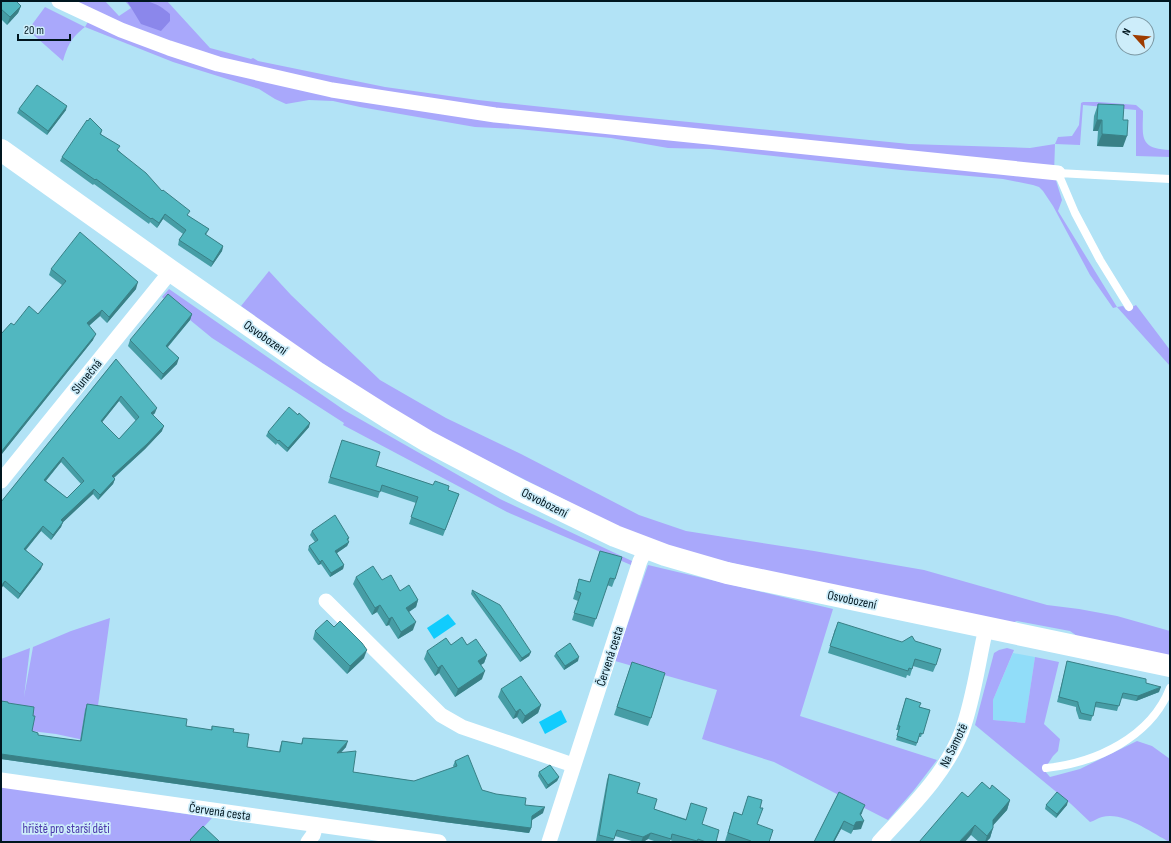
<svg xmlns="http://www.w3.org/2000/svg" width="1171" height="843" viewBox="0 0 1171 843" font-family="'Sofia Sans Condensed',sans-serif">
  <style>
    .built { fill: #91ddf9 }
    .green { fill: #a9a8fb }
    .forest { fill: #8b87eb }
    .water { fill: #11ccfd }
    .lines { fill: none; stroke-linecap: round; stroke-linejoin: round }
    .lane { stroke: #fff; stroke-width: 8 }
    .street { stroke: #fff; stroke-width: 15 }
    .secondary { stroke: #fff; stroke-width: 22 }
    .wall { fill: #469da5; fill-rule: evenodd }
    .shaded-wall { fill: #398086 }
    .building { fill: #51b7c0; stroke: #398086; fill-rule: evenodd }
    .labels { text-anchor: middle; stroke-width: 3.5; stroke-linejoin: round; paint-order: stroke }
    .street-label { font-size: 13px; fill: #00161f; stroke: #cdedfa }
    .park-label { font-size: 13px; fill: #4a37aa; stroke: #cdedfa }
  </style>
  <rect width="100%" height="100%" fill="#b2e3f6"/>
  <polygon class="built" points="1013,653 1035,657 1025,723 992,720 993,700"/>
  <g class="green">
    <path d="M71 1H105L119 16 131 8 125 1H167L210 48 251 59 253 58 258 61 385 87 478 100 619 115 909 144 1030 148 1055 144 1058 137 1072 136 1079 125 1081 103 1083 102H1099L1136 105 1143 111C1143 136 1138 149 1170 150V157L1136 156V110L1083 105 1080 145 1055 144 1054 174 1062 200 1058 211 1117 307 1113 308 1090 275 1053 206 1043 191 1039 187 1033 185 1003 179 901 170 710 149 668 148 611 138 518 129 475 127 360 107 333 101 309 100 286 104 275 99 259 89 173 62 85 27C72 37 68 44 63 61L28 30 45 7 85 27 94 11Z"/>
    <polygon points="269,271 291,295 380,380 446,418 521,454 639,515 686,531 814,551 924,570 1047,605 1079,609 1117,616 1170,631 1170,657 1077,636 1070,631 1017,621 1009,624 817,583 693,554 625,530 442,438 382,402 299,348 241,306"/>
    <polygon points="169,289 344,410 500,499 632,561 631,565 507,512 343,425 344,423 212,338 162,297"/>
    <polygon points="1136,305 1170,350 1170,366 1117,307 1123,306 1126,310"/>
    <polygon points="648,565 833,609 800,716 937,760 914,790 888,820 774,762 702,739 717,690 615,661"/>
    <polygon points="110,618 93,742 56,734 31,731 1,708 1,659 30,648 24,697 33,647 71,631"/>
    <path d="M1007 648 1014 650 993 700V720L1025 723 1035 657 1059 662 1044 724 1060 739 1058 751 1053 756 1044 770 1050 777 1080 769 1137 741 1152 746 1170 759V842C1151 833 1124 811 1102 817 1098 818 1094 821 1090 822L1071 804 975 725 994 653 999 650Z"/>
    <polygon points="1,786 212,818 190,842 1,842"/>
  </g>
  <path class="forest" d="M127 1C147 1 154 0 170 14V21L161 31 141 24Z"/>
  <g class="water">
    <polygon points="448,614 456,624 434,639 427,628"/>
    <polygon points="561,710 567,722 545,734 539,722"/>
  </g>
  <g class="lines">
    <g class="lane">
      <polyline points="1129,307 1100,260 1075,213 1058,173 1170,179"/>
      <path d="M1046 768C1096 763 1151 737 1170 688"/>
    </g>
    <g class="street">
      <polyline points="59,1 121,30 169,48 218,64 332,90 495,115 1058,173"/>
      <polyline points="1,481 171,271"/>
      <polyline points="326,601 441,715 462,727 573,765"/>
      <polyline points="1,780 439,842"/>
      <polyline points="308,842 313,835 316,825"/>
      <polyline points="549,842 640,561 646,549"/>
      <path d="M879 842C910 808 945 775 962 731 974 698 978 662 986 628"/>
    </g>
    <polyline class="secondary" points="1,150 171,271 316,372 387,417 427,441 522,491 615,536 665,555 727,573 1170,666"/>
  </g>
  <g class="wall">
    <polygon points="1,1 21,6 18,13 7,25 1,19"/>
    <polygon points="1098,104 1123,120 1123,147 1097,146 1098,131 1093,131 1094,116"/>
    <polygon points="19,109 66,110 47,135 17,113"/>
    <polygon points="102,130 101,134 188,216 209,229 206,235 223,246 222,251 211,267 178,245 179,240 183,234 163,219 157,228 150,222 149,224 94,184 93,185 60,161 62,157"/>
    <polygon points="51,269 136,289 107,323 100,316 89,326 93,340 1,455 1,334 14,325 38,314 62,285 49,275"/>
    <polygon points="192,314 190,320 168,347 177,364 161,380 128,346 130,340"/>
    <path d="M116 359 155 413 153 415 162 431 145 449 114 478 115 479 113 484 98 500 93 494 63 522 61 527 51 540 41 531 26 550 41 569 18 599 3 586 1 502ZM119 401 136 421 119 439 102 422ZM61 462 81 484 67 498 46 481Z"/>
    <polygon points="298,415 309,427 287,452 277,443 276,445 266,436 268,432"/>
    <polygon points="340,446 376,466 459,494 443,536 409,524 416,503 380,491 378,498 328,483"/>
    <polygon points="312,531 349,538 348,541 349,542 347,546 337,553 344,565 343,569 330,577 321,564 318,565 308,550 309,546 315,542 310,535"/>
    <polygon points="600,551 615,579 612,587 607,585 593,627 572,620 578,601 573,599 579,579 590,582"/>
    <polygon points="356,577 382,580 400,591 418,600 416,607 409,612 413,630 398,639 389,625 386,626 377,612 372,615 353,584"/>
    <polygon points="472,590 531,652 529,656 520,662 471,594"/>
    <polygon points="334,627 364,658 347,674 313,639 315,631"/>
    <polygon points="835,629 902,642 915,641 936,665 933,672 913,666 910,676 907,675 906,678 828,653"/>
    <polygon points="451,645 467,645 487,655 484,663 480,665 482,679 455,697 439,673 435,676 424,659 427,651"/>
    <polygon points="556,653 578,661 564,670 554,656"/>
    <polygon points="1067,661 1146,683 1159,692 1136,701 1121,698 1117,711 1095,707 1091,721 1079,719 1076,710 1076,707 1057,702 1066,666"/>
    <polygon points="632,662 651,718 648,726 614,715"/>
    <polygon points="501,689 541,705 538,713 522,724 517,717 513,719 498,697"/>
    <polygon points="906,698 919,707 930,710 921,737 919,737 916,746 896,740 899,730 896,730"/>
    <polygon points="1,701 8,703 33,716 32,731 38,735 80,741 85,710 87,704 186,726 211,730 212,726 233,732 247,747 279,752 280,747 282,741 301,744 303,738 346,747 341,753 353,772 414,781 454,768 453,766 455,761 482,790 525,805 543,813 532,820 531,828 529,833 444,822 1,759"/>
    <polygon points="539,772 559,777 557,781 546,789 538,776"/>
    <polygon points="609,774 637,793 654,809 702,824 716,842 675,842 670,840 670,842 657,842 648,839 643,842 635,842 615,836 613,842 600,842 596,841 607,780"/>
    <polygon points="990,789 1010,800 1007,810 993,825 993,828 990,838 986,842 979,842 971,835 968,797"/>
    <polygon points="839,792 862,813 860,816 861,829 853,830 851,834 841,829 834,842 814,842"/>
    <polygon points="1046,805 1067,805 1056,818 1045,809"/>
    <polygon points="760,808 757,824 769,842 730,842 725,841 734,812 742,815"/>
  </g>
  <g class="shaded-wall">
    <polygon points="21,6 18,13 7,25 10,17"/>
    <polygon points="67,106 66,110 47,135 48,131"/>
    <polygon points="1097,120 1102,120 1098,131 1093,131"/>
    <polygon points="1102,134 1127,136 1123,147 1097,146"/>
    <polygon points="165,214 163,219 157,228 159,223"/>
    <polygon points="223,246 222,251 211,267 213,262"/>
    <polygon points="138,282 136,289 107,323 109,317"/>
    <polygon points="102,310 100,316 85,329 87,323"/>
    <polygon points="192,314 190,320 164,351 166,346"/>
    <polygon points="96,334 93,340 1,455 1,452"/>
    <polygon points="179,358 177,364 161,380 163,374"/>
    <polygon points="121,396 119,401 99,426 101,421"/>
    <polygon points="157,408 155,413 149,418 151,413"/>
    <polygon points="310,423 309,427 287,452 288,448"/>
    <polygon points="164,426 162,431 145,449 110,481 112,476"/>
    <polygon points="63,457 61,462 42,485 44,480"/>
    <polygon points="115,479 113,484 98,500 100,495"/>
    <polygon points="94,489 93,494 59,526 61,520"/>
    <polygon points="63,522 61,527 51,540 53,535"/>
    <polygon points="43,526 41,531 22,554 24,549"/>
    <polygon points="349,542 347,546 334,555 335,551"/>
    <polygon points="322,560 321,564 318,565 320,562"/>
    <polygon points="43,564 41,569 18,599 20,594"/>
    <polygon points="344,565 343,569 330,577 331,573"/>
    <polygon points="5,581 3,586 1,589 1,586"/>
    <polygon points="418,600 416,607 404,615 406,608"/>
    <polygon points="380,605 377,612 372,615 375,608"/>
    <polygon points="392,617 389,625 386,626 389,619"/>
    <polygon points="416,622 413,630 398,639 401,632"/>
    <polygon points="367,650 364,658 347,674 350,666"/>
    <polygon points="531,652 529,656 520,662 522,658"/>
    <polygon points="487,655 484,663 475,669 478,661"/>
    <polygon points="579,657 578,661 564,670 565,666"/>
    <polygon points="442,665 439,673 435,676 438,668"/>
    <polygon points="485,671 482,679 455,697 458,689"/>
    <polygon points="1161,687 1159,692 1136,701 1138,696"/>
    <polygon points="541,705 538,713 522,724 525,716"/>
    <polygon points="520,709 517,717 513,719 516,712"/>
    <polygon points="348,741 346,747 335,758 337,753"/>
    <polygon points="1,754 531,828 529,833 444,822 1,759"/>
    <polygon points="559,777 557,781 546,789 548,785"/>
    <polygon points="1010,800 1007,810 989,830 993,820"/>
    <polygon points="1068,801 1067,805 1056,818 1057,814"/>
    <polygon points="865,805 862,813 857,822 864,821 861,829 853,830 851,834 854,826"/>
    <polygon points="545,807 543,813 530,821 532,816"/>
    <polygon points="844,821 841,829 834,842 833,842"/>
    <polygon points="975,825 971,835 965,842 959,842"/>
    <polygon points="993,828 990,838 986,842 985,842 987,836"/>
    <polygon points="651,833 648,839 643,842 641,842 643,837"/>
  </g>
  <g class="building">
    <polygon points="1,1 16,1 21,6 10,17 1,9"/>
    <polygon points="37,85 67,106 48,131 19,109"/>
    <polygon points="1098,104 1124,105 1123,120 1128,120 1127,136 1102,134 1102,120 1097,120"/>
    <polygon points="90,118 102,130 100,134 120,146 117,150 146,173 162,191 163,190 190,211 187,215 209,229 205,234 223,246 213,262 179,240 186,230 165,214 159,223 152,218 151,219 96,179 95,180 62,157 87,120 88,121"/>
    <polygon points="80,232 138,282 109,317 102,310 87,323 96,334 1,452 1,334 11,323 14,325 29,306 38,314 66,281 51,269"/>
    <polygon points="168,294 192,314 166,346 179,358 163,374 130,340"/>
    <path d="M116 359 157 408 151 413 164 426 147 444 112 476 115 479 100 495 94 489 61 520 63 522 53 535 43 526 24 549 43 564 20 594 5 581 1 586V502ZM121 396 139 417 119 439 101 421ZM63 457 84 481 67 498 44 480Z"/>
    <polygon points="289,407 298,415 299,413 310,423 288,448 279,440 278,441 268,432"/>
    <polygon points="342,440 380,452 376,466 433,485 435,481 449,486 448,490 459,494 445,530 411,517 418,497 382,485 380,492 330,477"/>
    <polygon points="335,515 349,538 347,539 349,542 335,551 344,565 331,573 322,560 320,562 309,546 318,540 312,531"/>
    <polygon points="600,551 622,557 615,579 610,578 596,619 574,613 581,593 576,591 579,579 590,582"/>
    <polygon points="373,566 382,580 391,575 400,591 409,585 418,600 406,608 416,622 401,632 392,617 389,619 380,605 375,608 356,577"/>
    <polygon points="472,590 500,605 531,652 522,658"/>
    <polygon points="327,620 334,627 340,621 362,643 367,650 350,666 315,631"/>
    <polygon points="838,622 902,642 912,636 915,641 941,649 936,665 915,659 912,669 909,668 908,671 830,646"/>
    <polygon points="462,637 467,645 476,639 487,655 478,661 485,671 458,689 442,665 438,668 427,651 446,638 451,645"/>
    <polygon points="570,643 579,657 565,666 556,653"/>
    <polygon points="1067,661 1146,679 1146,683 1161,687 1138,696 1123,693 1119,706 1096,702 1093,716 1081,713 1078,704 1078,702 1059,697"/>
    <polygon points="632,662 665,673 651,718 617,707"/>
    <polygon points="521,676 541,705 525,716 520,709 516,712 501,689"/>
    <polygon points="906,698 921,703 919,707 930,710 923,734 920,733 917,743 897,736 900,726 898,726"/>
    <polygon points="1,701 8,702 8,703 34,707 33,716 35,716 32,731 38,733 38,735 81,741 87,704 187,719 186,726 212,730 212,726 234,729 233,732 249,734 247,747 280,752 282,741 302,744 303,738 348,741 337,753 356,751 353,772 414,781 457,766 455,761 468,755 482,790 496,794 526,798 525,805 545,807 532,816 531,828 446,817 1,754"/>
    <polygon points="550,765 559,777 548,785 539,772"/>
    <polygon points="609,774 640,783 637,793 657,799 654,809 686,820 691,803 707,808 702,824 719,830 716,842 706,842 698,839 697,841 672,834 671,839 651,833 643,837 617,830 614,839 599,835"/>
    <polygon points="982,782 990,789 992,785 1010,800 993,820 993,828 987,836 975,825 959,842 919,842 962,792 968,797"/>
    <polygon points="839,792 865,805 860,814 864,821 856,822 854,826 844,821 833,842 814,842"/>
    <polygon points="1057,792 1068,801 1057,814 1046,805"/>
    <polygon points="748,796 762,800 760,808 763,808 757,824 773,830 769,842 751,842 751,841 728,833 734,812 742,815"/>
    <polygon points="203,826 220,842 192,842 190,840"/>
  </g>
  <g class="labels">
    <g class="street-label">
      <text transform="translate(266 337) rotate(35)" y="5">Osvobození</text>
      <text transform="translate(86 376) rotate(-51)" y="5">Slunečná</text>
      <text transform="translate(545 502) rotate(27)" y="5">Osvobození</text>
      <text transform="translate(852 599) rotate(12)" y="5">Osvobození</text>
      <text transform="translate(609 656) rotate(-72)" y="5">Červená cesta</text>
      <text transform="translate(953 745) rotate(-64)" y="5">Na Samotě</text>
      <text transform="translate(220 811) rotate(8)" y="5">Červená cesta</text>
    </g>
    <g class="park-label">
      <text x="66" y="833">hřiště pro starší děti</text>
    </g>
  </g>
  <rect width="1171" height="843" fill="none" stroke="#00161f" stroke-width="4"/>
  <g transform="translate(1135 36) rotate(297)"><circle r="19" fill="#cdedfa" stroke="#7b97a2"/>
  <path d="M0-3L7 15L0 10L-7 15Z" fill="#9e3c00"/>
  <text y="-6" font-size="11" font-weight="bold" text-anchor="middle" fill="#00161f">N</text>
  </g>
  <path d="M18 34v6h52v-6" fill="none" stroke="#00161f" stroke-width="2"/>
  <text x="24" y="34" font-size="12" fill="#00161f" stroke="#cdedfa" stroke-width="3" paint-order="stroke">20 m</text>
</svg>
